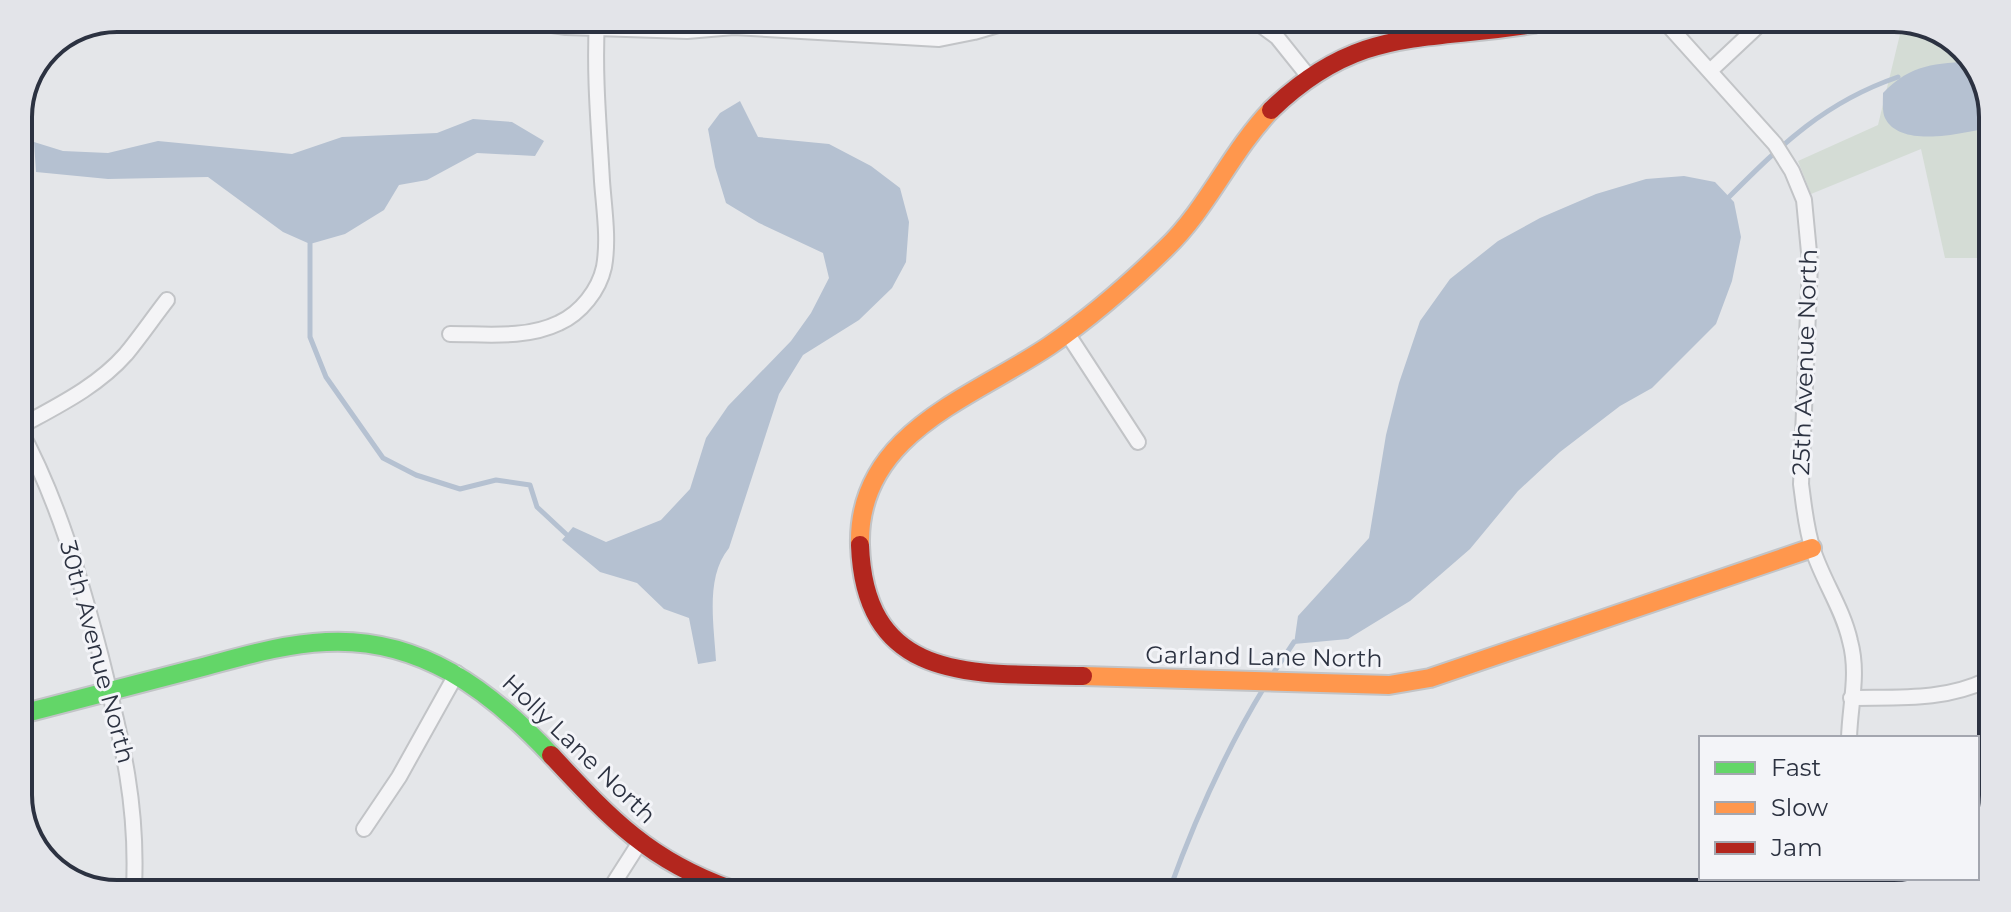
<svg xmlns="http://www.w3.org/2000/svg" width="2011" height="912" viewBox="0 0 2011 912" font-family="Montserrat,sans-serif">
  <style>
    .green { fill: #d4dcd5 }
    .water { fill: #b5c1d1 }
    .lines { fill: none; stroke-linecap: round; stroke-linejoin: round }
    .stream { stroke: #b5c1d1; stroke-width: 5 }
    .street-casing { stroke: #c2c4c7; stroke-width: 18 }
    .fast-casing { stroke: #c2c4c7; stroke-width: 22 }
    .slow-casing { stroke: #c2c4c7; stroke-width: 22 }
    .jam-casing { stroke: #c2c4c7; stroke-width: 22 }
    .street { stroke: #f4f4f6; stroke-width: 14 }
    .fast { stroke: #63d668; stroke-width: 18 }
    .slow { stroke: #ff974d; stroke-width: 18 }
    .jam { stroke: #b3261e; stroke-width: 18 }
    .labels { text-anchor: middle; stroke-width: 6; stroke-linejoin: round; paint-order: stroke }
    .street-label { font-size: 24px; fill: #2c3241; stroke: #f3f4f8 }
    .rim { fill: none; stroke: #2c3241; stroke-width: 4 }
  </style>
  <rect width="100%" height="100%" fill="#e4e6e9"/>
  <polygon class="green" points="1902,26 1932,26 1976,62 1993,111 1991,258 1945,258 1921,149 1811,194 1798,161 1878,125"/>
  <g class="water">
    <path d="M1975 61 1993 111V127C1966 132 1901 150 1885 118 1882 112 1883 100 1883 93 1912 63 1935 64 1975 61Z"/>
    <path d="M740 101 758 137 829 144 871 166 900 188 909 222 906 262 892 288 859 320 803 355 779 394 729 548C705 577 714 625 716 661L698 664 689 618 664 609 637 583 600 572 562 540 573 527 606 542 661 520 690 489 706 438 728 406 791 341 811 313 829 278 823 253 759 223 726 203 715 167 708 129 720 113Z"/>
    <polygon points="473,119 512,122 544,141 535,156 477,153 427,180 399,185 384,210 345,234 310,244 283,232 208,177 108,179 36,172 34,142 63,151 108,153 158,141 292,154 342,137 437,133"/>
    <polygon points="1684,176 1715,182 1734,202 1741,237 1732,281 1716,324 1652,388 1620,406 1560,452 1518,491 1470,549 1410,601 1348,639 1294,644 1298,616 1369,538 1386,435 1399,383 1420,321 1450,279 1498,241 1540,218 1596,194 1646,179"/>
  </g>
  <g class="lines">
    <g class="stream">
      <path d="M1729 197C1782 144 1825 102 1898 77"/>
      <polyline points="310,244 310,337 326,377 383,458 416,475 460,489 496,480 530,485 537,507 566,534"/>
      <polyline points="1270,678 1294,642"/>
      <path d="M1169 891C1195 819 1225 751 1265 686"/>
    </g>
    <g class="street-casing">
      <g id="street">
        <polyline points="518,20 566,27 687,31 734,27 939,39 974,32 1008,22"/>
        <polyline points="1258,23 1277,37 1309,77"/>
        <path d="M1668 25 1775 144 1792 171 1804 200 1810 263 1801 484C1804 506 1806 529 1813 550 1823 581 1843 609 1850 641 1859 674 1850 704 1849 738"/>
        <polyline points="1710,71 1759,25"/>
        <polyline points="1067,333 1138,442"/>
        <path d="M450 334C486 334 526 339 559 323 581 313 599 290 604 267 609 239 604 209 602 181 599 127 594 75 597 21"/>
        <path d="M18 426C58 499 80 577 101 657 121 738 138 802 134 887"/>
        <path d="M19 427C57 406 97 387 126 354 140 337 153 318 167 300"/>
        <path d="M1851 698C1898 697 1944 701 1987 680"/>
        <polyline points="364,829 399,777 457,673"/>
        <polyline points="610,889 640,842"/>
        <polyline points="1844,894 1844,878"/>
      </g>
    </g>
    <g class="fast-casing">
      <path id="fast" d="M18 715C77 700 136 684 195 669 238 658 281 644 326 642 420 637 490 690 551 755"/>
    </g>
    <g class="slow-casing">
      <g id="slow">
        <path d="M860 545C857 433 972 398 1049 346 1090 318 1129 284 1165 249 1208 208 1230 153 1271 110"/>
        <polyline points="1083,676 1389,685 1430,678 1812,548"/>
      </g>
    </g>
    <g class="jam-casing">
      <g id="jam">
        <path d="M1271 110C1359 25 1424 42 1533 24"/>
        <path d="M860 545C865 686 977 673 1083 676"/>
        <path d="M551 755C609 817 648 860 730 889"/>
      </g>
    </g>
    <use href="#street" class="street"/>
    <use href="#fast" class="fast"/>
    <use href="#slow" class="slow"/>
    <use href="#jam" class="jam"/>
  </g>
  <g class="labels">
    <g class="street-label">
      <text transform="translate(1805 362) rotate(-88)" y="8">25th Avenue North</text>
      <text transform="translate(97 652) rotate(75)" y="8">30th Avenue North</text>
      <text transform="translate(1264 657) rotate(1)" y="8">Garland Lane North</text>
      <text transform="translate(579 749) rotate(44)" y="8">Holly Lane North</text>
    </g>
  </g>
  <path d="M0 0H2011V912H0ZM117 32H1894A85 85 0 0 1 1979 117V795A85 85 0 0 1 1894 880H117A85 85 0 0 1 32 795V117A85 85 0 0 1 117 32Z" fill="#e3e4e9" fill-rule="evenodd"/>
  <path class="rim" d="M117 32H1894A85 85 0 0 1 1979 117V795A85 85 0 0 1 1894 880H117A85 85 0 0 1 32 795V117A85 85 0 0 1 117 32Z"/>
  <rect x="1699" y="736" width="280" height="144" fill="#f3f4f8" stroke="#a3a6af" stroke-width="2"/>
  <rect x="1715" y="762" width="40" height="12" fill="#63d668" stroke="#a3a6af" stroke-width="2"/>
  <text x="1771" y="776" font-size="24" fill="#2c3241">Fast</text>
  <rect x="1715" y="802" width="40" height="12" fill="#ff974d" stroke="#a3a6af" stroke-width="2"/>
  <text x="1771" y="816" font-size="24" fill="#2c3241">Slow</text>
  <rect x="1715" y="842" width="40" height="12" fill="#b3261e" stroke="#a3a6af" stroke-width="2"/>
  <text x="1771" y="856" font-size="24" fill="#2c3241">Jam</text>
</svg>
